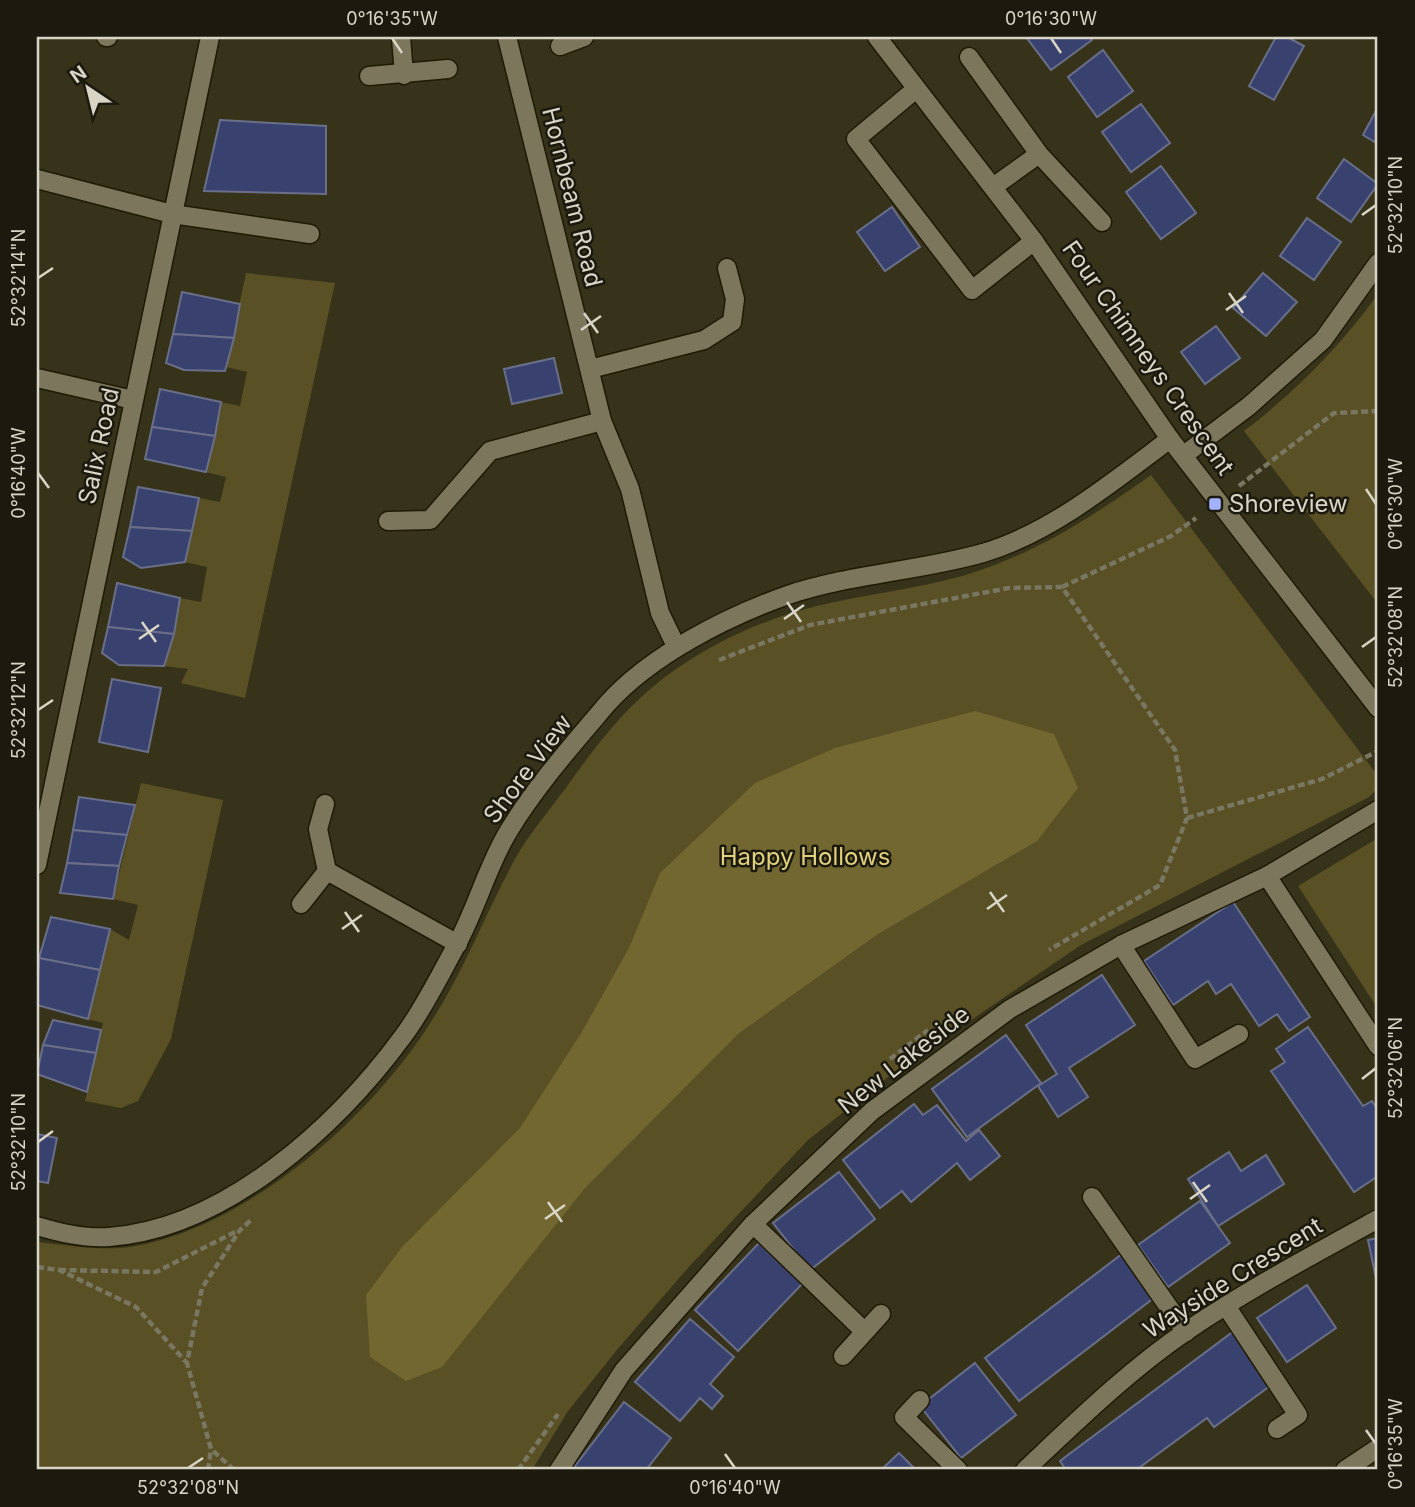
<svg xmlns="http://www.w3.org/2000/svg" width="1415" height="1507" viewBox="0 0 1415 1507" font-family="Inter,sans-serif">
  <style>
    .green { fill: #595025 }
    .water { fill: #726730 }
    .building { fill: #39416e; stroke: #696f88; stroke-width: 2 }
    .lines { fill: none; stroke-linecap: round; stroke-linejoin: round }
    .minor-casing { stroke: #1f1a03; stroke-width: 21 }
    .path { stroke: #797661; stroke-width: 4.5; stroke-dasharray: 7 3.5; stroke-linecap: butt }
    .minor { stroke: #7c775c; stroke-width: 18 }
    .ticks { fill: none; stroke: #d8d5c6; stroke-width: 2.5 }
    .poi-dot { fill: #a3b2fd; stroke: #1c1a0f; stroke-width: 2.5 }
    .labels { text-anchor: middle; stroke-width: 5; stroke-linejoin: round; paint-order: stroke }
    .street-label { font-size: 24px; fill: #d8d5c6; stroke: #1c1a0f }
    .poi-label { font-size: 24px; fill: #d8d5c6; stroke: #1c1a0f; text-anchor: start }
    .park-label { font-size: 24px; fill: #e1d07c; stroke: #1c1a0f }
    .neatline { fill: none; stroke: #d8d5c6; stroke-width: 2.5 }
    .ticks-label { font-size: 18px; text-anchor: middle; fill: #d8d5c6 }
  </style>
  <rect width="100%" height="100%" fill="#37331a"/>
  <g class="green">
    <polygon points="246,273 335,283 245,698 181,683 188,669 164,666 174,634 180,598 201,602 207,567 185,562 199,498 220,502 226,477 206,472 221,402 240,406 247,372 226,367"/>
    <path d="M1378 294V604L1244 431C1296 391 1340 347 1378 294Z"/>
    <path d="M1151 475 1378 776V788L1369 797 1081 945 892 1074 808 1140 687 1269 616 1351 568 1411 532 1470H37V1242C67 1245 99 1251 130 1247 245 1229 368 1120 429 1025 464 972 485 914 515 859 529 834 548 812 565 789 595 747 623 709 665 677 711 643 765 618 821 605 867 594 916 589 962 576 1032 556 1092 517 1151 475Z"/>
    <polygon points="141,783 223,800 171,1039 138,1101 121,1108 85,1101 103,1023 88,1019 110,929 129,940 138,905 113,899"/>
    <polygon points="1378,838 1378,1009 1298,886"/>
  </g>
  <polygon class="water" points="975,711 1054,734 1078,788 1037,841 878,934 738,1034 585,1188 442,1367 406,1381 370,1357 366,1295 402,1247 520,1128 580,1035 629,948 660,873 755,783 835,748"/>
  <g class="building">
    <polygon points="1026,37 1089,37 1092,40 1051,70"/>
    <polygon points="1276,37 1287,37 1304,46 1274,100 1249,86"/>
    <polygon points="1103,50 1133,91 1097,117 1068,77"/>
    <polygon points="1141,104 1170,143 1131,172 1102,132"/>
    <polygon points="1378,107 1378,144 1363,135"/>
    <polygon points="220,120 326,126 326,194 204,191"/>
    <polygon points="1344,159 1378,184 1351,222 1317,198"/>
    <polygon points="1161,166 1196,213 1161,239 1126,192"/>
    <polygon points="892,207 920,247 885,271 857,232"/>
    <polygon points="1307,218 1341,242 1314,280 1280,256"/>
    <polygon points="1263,273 1297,302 1266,336 1233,308"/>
    <polygon points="182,292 240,304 234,338 173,334"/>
    <polygon points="1216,326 1240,358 1205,384 1181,352"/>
    <polygon points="173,334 234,338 225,371 184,370 166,363"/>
    <polygon points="554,358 562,393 512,404 504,369"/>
    <polygon points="160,389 221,402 215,436 152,427"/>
    <polygon points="152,427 215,436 206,472 145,459"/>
    <polygon points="138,487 199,498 192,531 130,527"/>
    <polygon points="130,527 192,531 185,562 141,568 123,557"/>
    <polygon points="117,583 180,598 174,634 108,627"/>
    <polygon points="108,627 174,634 164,666 119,665 102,653"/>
    <polygon points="112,679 161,688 148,752 99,742"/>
    <polygon points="79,797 135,805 127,835 73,830"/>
    <polygon points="73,830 127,835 119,866 67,863"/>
    <polygon points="67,863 119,866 113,899 60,893"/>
    <polygon points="1233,902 1310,1017 1289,1031 1277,1014 1259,1026 1231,984 1216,994 1208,981 1173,1005 1144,961"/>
    <polygon points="51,917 110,929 100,970 39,958"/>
    <polygon points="39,958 100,970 88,1019 37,1005"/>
    <polygon points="1102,975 1135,1025 1069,1068 1088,1097 1058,1117 1038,1086 1057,1074 1026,1025"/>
    <polygon points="53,1020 101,1030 96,1053 43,1045"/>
    <polygon points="1308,1027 1363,1106 1372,1101 1378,1110 1378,1176 1354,1192 1271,1071 1285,1062 1276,1049"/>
    <polygon points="1006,1035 1041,1083 967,1137 932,1089"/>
    <polygon points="43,1045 96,1053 87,1092 37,1074"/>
    <polygon points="914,1104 923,1115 937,1105 966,1141 979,1130 1000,1156 970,1180 957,1163 911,1202 902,1191 880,1208 843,1160"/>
    <polygon points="37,1134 57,1138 48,1183 37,1181"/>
    <polygon points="1229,1152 1241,1171 1266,1155 1284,1184 1218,1226 1188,1179"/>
    <polygon points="839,1172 875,1219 810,1270 773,1223"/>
    <polygon points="1200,1201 1230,1243 1168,1287 1138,1245"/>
    <polygon points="1378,1238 1378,1288 1368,1240"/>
    <polygon points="759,1243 802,1284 738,1351 695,1310"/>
    <polygon points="1122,1254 1155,1297 1019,1401 985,1358"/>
    <polygon points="1307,1285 1336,1328 1287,1362 1257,1318"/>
    <polygon points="690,1319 734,1357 710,1384 723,1396 712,1409 700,1398 680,1421 635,1382"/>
    <polygon points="1234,1331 1274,1383 1214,1427 1207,1418 1136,1470 1066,1470 1060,1461"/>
    <polygon points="975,1363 1016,1415 961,1458 920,1406"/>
    <polygon points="624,1402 671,1438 646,1470 572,1470"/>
    <polygon points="899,1453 916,1470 881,1470"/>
  </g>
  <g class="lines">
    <g class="minor-casing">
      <g id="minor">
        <polyline points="106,37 108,37"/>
        <polyline points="401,37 404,75"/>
        <polyline points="507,37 602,421 630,489 660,613 676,646"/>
        <polyline points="877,37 1034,241 1170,439 1378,708"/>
        <polyline points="560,46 584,37"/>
        <polyline points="969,57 1039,154 1102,222"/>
        <polyline points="369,76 448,69"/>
        <polyline points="916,89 856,139 972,290 1034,241"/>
        <polyline points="37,179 172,214 310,234"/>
        <polyline points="993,187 1039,154"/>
        <polyline points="590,369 704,340 732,322 735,299 727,268"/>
        <polyline points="37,378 133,400"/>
        <polyline points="1184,455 1249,406 1323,340 1378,263"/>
        <polyline points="388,521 430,520 490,451 602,421"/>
        <polyline points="37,865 210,37"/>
        <polyline points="327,871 458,944"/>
        <polyline points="1267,876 1378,1046"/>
        <polyline points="301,904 327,871 318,829 325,804"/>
        <polyline points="1121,945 1195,1059 1239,1034"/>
        <polyline points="1092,1197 1186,1332"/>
        <polyline points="753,1224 863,1330"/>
        <path d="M37 1226C60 1233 85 1239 109 1237 226 1229 338 1125 404 1035 424 1008 440 975 456 946 476 910 487 867 508 832 535 787 573 744 607 704 651 655 726 617 788 595 850 574 920 571 983 553 1051 533 1114 481 1170 439"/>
        <polyline points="1226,1306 1298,1415 1277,1429"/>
        <polyline points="843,1356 881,1314"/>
        <polyline points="920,1400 904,1417 958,1470"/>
        <polyline points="559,1470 624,1370 753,1224 872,1111 1010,1009 1121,945 1267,876 1378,810"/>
        <path d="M1025 1470C1077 1421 1129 1370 1188 1330 1249 1289 1314 1254 1378 1219"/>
        <polyline points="1345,1470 1378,1448"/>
      </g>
    </g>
    <g class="path">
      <polyline points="1239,486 1334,413 1378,411"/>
      <polyline points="1062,587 1171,536 1196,518"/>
      <polyline points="719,660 810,625 1009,588 1062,587 1175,750 1187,818 1160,885 1049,950"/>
      <polyline points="1187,818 1322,779 1378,751"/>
      <polyline points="890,1059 928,1030"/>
      <polyline points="37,1267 59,1270 136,1307 187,1363"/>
      <polyline points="59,1270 156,1272 237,1231"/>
      <polyline points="208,1470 211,1449"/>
      <polyline points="234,1470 211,1449 187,1363 202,1288 240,1230 251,1220"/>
      <polyline points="518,1470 558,1414"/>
    </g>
    <use href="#minor" class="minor"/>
  </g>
  <path class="ticks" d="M392 38 402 53M1051 38 1061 53M1362 215 1376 205M38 278 53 268M1229 293 1243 313M1226 310 1246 296M584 313 598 333M581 330 601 316M38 473 49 488M1366 489 1376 504M787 602 801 622M784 619 804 605M142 622 156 642M139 639 159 625M1362 647 1376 637M38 710 53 700M990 892 1004 912M987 909 1007 895M345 912 359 932M342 929 362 915M1362 1079 1376 1068M38 1142 53 1131M1193 1182 1207 1202M1190 1199 1210 1185M548 1202 562 1222M545 1219 565 1205M1366 1430 1376 1444M725 1454 735 1468M188 1468 203 1458"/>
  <rect class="poi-dot" x="1208" y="497" width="14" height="14" rx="3.5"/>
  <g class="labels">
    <g class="street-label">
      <text transform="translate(572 197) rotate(76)" y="8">Hornbeam Road</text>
      <text transform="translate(1148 358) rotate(55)" y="8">Four Chimneys Crescent</text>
      <text transform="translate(99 446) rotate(-78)" y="8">Salix Road</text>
      <text transform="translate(528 769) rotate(-53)" y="8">Shore View</text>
      <text transform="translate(904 1060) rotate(-38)" y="8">New Lakeside</text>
      <text transform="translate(1233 1278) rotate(-32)" y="8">Wayside Crescent</text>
    </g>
    <g class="poi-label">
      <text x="1229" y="512">Shoreview</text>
    </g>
    <g class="park-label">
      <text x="805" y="865">Happy Hollows</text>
    </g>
  </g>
  <rect width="1415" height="1507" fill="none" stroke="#1c1a0f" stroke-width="77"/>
  <g transform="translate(88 88) rotate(325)" stroke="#1c1a0f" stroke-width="5" paint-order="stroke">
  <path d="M0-5L12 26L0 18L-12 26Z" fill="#d8d5c6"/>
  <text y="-10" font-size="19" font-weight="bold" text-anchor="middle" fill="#d8d5c6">N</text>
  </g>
  <rect x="38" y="38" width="1338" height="1430" class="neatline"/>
  <g class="ticks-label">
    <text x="392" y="25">0°16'35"W</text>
    <text x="1051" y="25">0°16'30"W</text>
    <text transform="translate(1396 205) rotate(-90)" y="6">52°32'10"N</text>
    <text transform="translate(19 278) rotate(-90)" y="6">52°32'14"N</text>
    <text transform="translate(19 473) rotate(-90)" y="6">0°16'40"W</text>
    <text transform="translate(1396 504) rotate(-90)" y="6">0°16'30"W</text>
    <text transform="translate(1396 637) rotate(-90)" y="6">52°32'08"N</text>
    <text transform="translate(19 710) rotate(-90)" y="6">52°32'12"N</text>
    <text transform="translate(1396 1068) rotate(-90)" y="6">52°32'06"N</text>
    <text transform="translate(19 1142) rotate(-90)" y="6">52°32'10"N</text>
    <text transform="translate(1396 1444) rotate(-90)" y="6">0°16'35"W</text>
    <text x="188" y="1494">52°32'08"N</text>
    <text x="735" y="1494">0°16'40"W</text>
  </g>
</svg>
